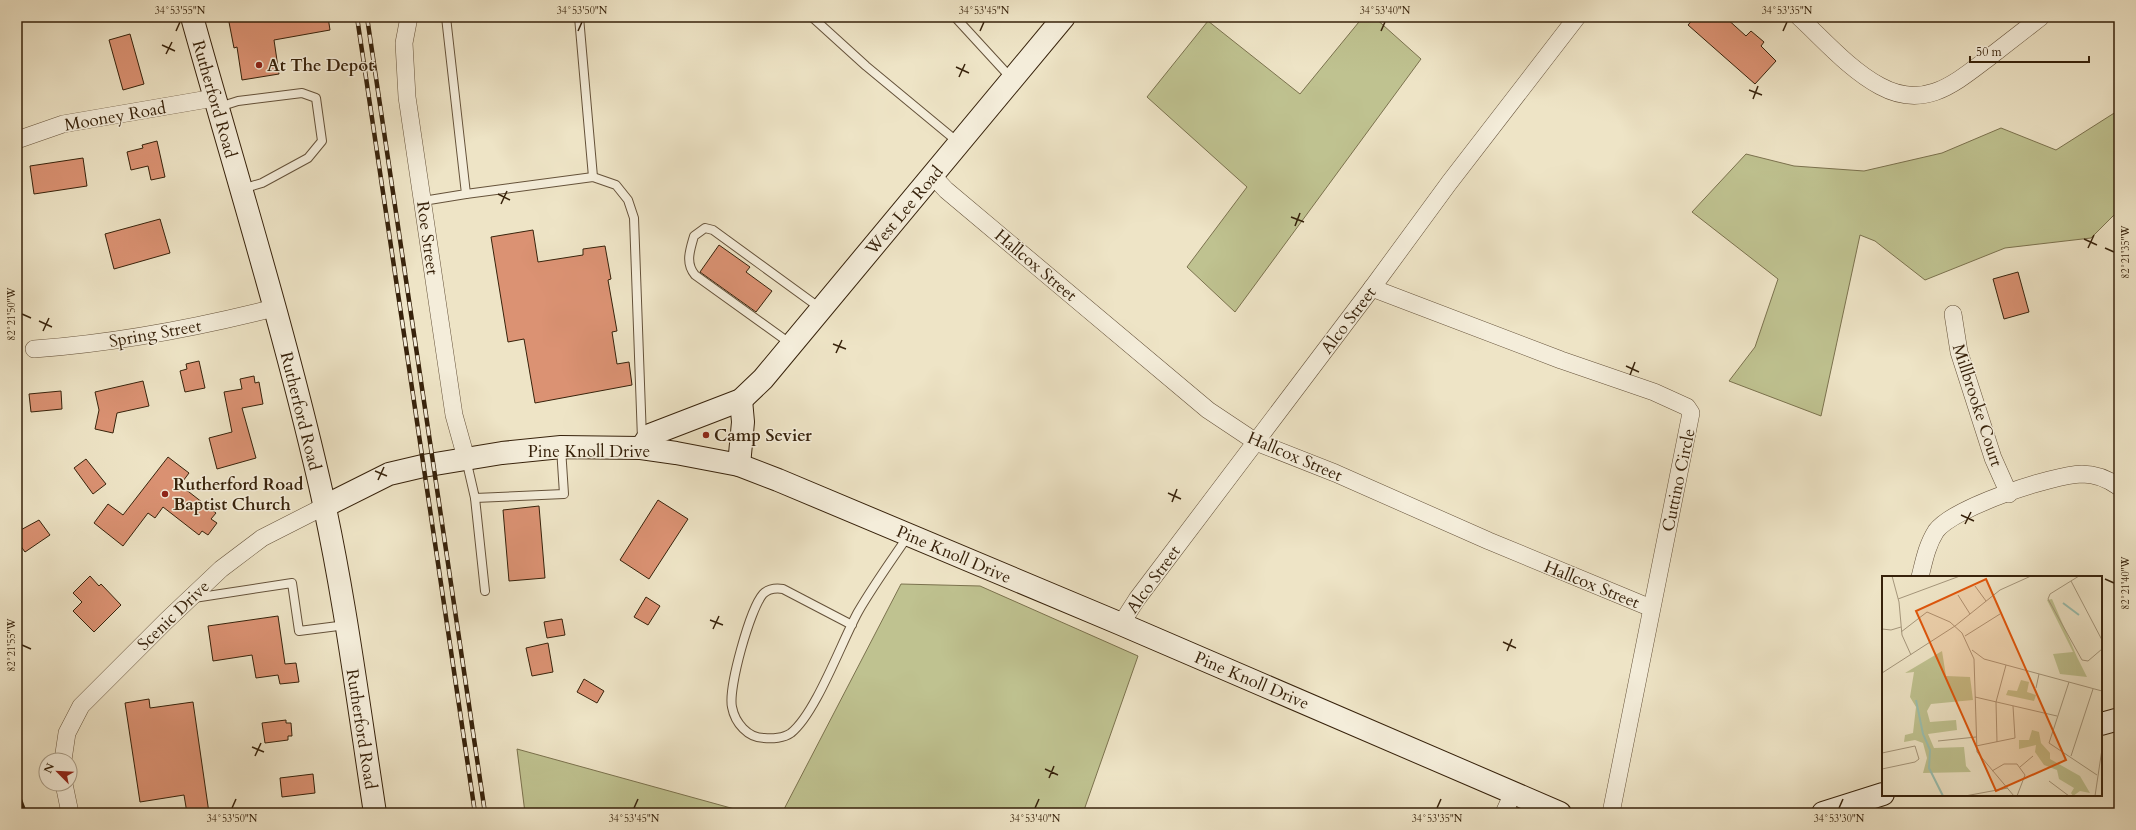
<svg xmlns="http://www.w3.org/2000/svg" width="2136" height="830" viewBox="0 0 2136 830" font-family="Cardo,serif">
  <style>
    .green { fill: #bfc290; stroke: #7b724e }
    .building { fill: #db9273; stroke: #37220b }
    .lines { fill: none; stroke-linecap: round; stroke-linejoin: round }
    .lane-casing { stroke: #65523a; stroke-width: 10 }
    .street-casing { stroke: #65523a; stroke-width: 18 }
    .secondary-casing { stroke: #37220b; stroke-width: 24 }
    .lane { stroke: #f4edda; stroke-width: 8 }
    .street { stroke: #f4edda; stroke-width: 17 }
    .secondary { stroke: #f4edda; stroke-width: 22 }
    .rail-casing { stroke: #37220b; stroke-width: 4.5 }
    .rail { stroke: #f4edda; stroke-width: 3; stroke-dasharray: 9; stroke-linecap: butt }
    .ticks { fill: none; stroke: #37220b; stroke-width: 1.5 }
    .poi-dot { fill: #8f2418; stroke: #f4edda; stroke-width: 1.5 }
    .labels { text-anchor: middle; stroke-width: 3; stroke-linejoin: round; paint-order: stroke }
    .poi-label { font-size: 17px; font-weight: bold; fill: #37220b; stroke: #f4edda; text-anchor: start }
    .street-label { font-size: 17px; fill: #37220b; stroke: #f4edda }
    .inset-river { fill: none; stroke: #9abfb0; stroke-width: 2 }
    .inset-road { fill: none; stroke: #a5967b; stroke-width: 1 }
    .view { fill: #df560c; fill-opacity: 0.15; stroke: #df560c; stroke-width: 2 }
    .inset-edge { fill: none; stroke: #37220b; stroke-width: 2 }
    .neatline { fill: none; stroke: #37220b; stroke-width: 1.5 }
    .ticks-label { font-size: 10px; text-anchor: middle; fill: #37220b }
  </style>
  <rect width="100%" height="100%" fill="#eee4c6"/>
  <filter id="stains"><feTurbulence type="fractalNoise" baseFrequency=".005" numOctaves="4"/><feColorMatrix values="0 0 0 0 .2 0 0 0 0 .09 0 0 0 0 .02 0 0 0 .5 -.17"/></filter>
  <radialGradient id="worn" r=".72"><stop offset=".6" stop-color="#630" stop-opacity="0"/><stop offset="1" stop-color="#630" stop-opacity=".3"/></radialGradient>
  <g class="green">
    <polygon points="1363,17 1374,17 1421,59 1235,312 1187,267 1247,187 1147,97 1208,21 1300,94"/>
    <polygon points="2119,110 2119,210 2091,238 2005,248 1925,280 1875,241 1860,235 1821,416 1729,381 1755,347 1778,279 1692,212 1746,154 1794,166 1864,171 1942,153 2001,128 2056,150"/>
    <polygon points="901,584 980,586 1138,656 1083,813 782,813"/>
    <polygon points="517,749 749,813 525,813"/>
  </g>
  <g class="building">
    <polygon points="228,17 328,17 330,30 274,40 279,74 242,80 237,47 234,48"/>
    <polygon points="1695,17 1725,17 1746,36 1751,31 1764,42 1761,46 1776,61 1755,84 1688,25"/>
    <polygon points="130,34 144,84 123,90 109,40"/>
    <polygon points="157,141 165,177 151,180 148,166 131,170 127,152 143,148 142,145"/>
    <polygon points="83,158 87,186 34,194 30,166"/>
    <polygon points="160,219 170,253 114,269 105,234"/>
    <polygon points="533,230 538,262 583,255 583,249 605,246 611,279 608,280 617,331 612,332 617,364 629,362 632,385 535,403 524,339 508,342 491,237"/>
    <polygon points="719,245 750,267 746,272 772,291 756,312 700,272"/>
    <polygon points="2018,272 2029,312 2004,319 1993,279"/>
    <polygon points="199,361 205,388 185,392 180,371 187,369 186,364"/>
    <polygon points="254,376 255,383 259,382 263,404 242,408 256,458 217,469 209,438 232,432 224,392 242,389 240,379"/>
    <polygon points="143,381 149,406 117,413 113,433 95,429 99,410 95,392"/>
    <polygon points="61,391 62,409 31,412 29,394"/>
    <polygon points="168,457 189,473 180,485 216,513 211,519 217,523 208,535 202,531 199,535 163,507 155,518 148,513 123,546 94,523 108,504 123,515"/>
    <polygon points="86,459 106,484 93,494 74,468"/>
    <polygon points="658,500 688,519 649,579 620,560"/>
    <polygon points="539,506 545,578 509,581 503,510"/>
    <polygon points="39,520 50,535 25,552 17,541 17,532"/>
    <polygon points="90,576 99,586 101,584 121,605 94,632 73,611 82,602 73,593"/>
    <polygon points="646,597 660,606 648,625 634,617"/>
    <polygon points="278,616 285,664 296,663 299,682 280,684 278,675 256,678 252,655 213,661 208,626"/>
    <polygon points="562,619 565,635 547,638 544,622"/>
    <polygon points="548,643 553,672 532,676 526,648"/>
    <polygon points="584,679 604,691 597,703 577,692"/>
    <polygon points="149,699 150,708 193,702 209,813 187,813 184,795 140,802 125,703"/>
    <polygon points="286,720 286,723 291,723 292,736 288,736 288,740 265,743 262,723"/>
    <polygon points="313,774 315,793 282,797 280,778"/>
  </g>
  <g class="lines">
    <g class="lane-casing">
      <g id="lane">
        <polyline points="579,17 593,177"/>
        <polyline points="812,17 866,66 959,143"/>
        <polyline points="955,17 1011,78"/>
        <polyline points="219,107 238,101 302,93 316,98 322,141 308,158 262,183 242,189"/>
        <polyline points="466,194 593,177 616,185 628,200 634,218 642,439"/>
        <polyline points="423,201 466,194 446,17"/>
        <path d="M791 344 695 275C685 263 690 250 694 236L705 228 713 230 820 308"/>
        <polyline points="466,459 475,498 564,494 561,448"/>
        <polyline points="475,498 485,591"/>
        <polyline points="194,598 292,583 299,631 346,625"/>
        <path d="M852 625 783 589C776 588 769 588 763 594 750 609 728 688 732 707 735 723 748 738 764 738 772 739 784 738 791 733 816 713 841 643 858 612 873 586 891 561 908 536"/>
      </g>
    </g>
    <g class="street-casing">
      <g id="street">
        <polyline points="409,17 404,43 407,97 454,415 466,458"/>
        <path d="M1799 17C1824 40 1850 70 1880 86 1924 110 1954 84 1987 59 2005 45 2023 31 2041 17"/>
        <polyline points="17,140 63,124 214,98"/>
        <polyline points="933,176 946,190 1208,410 1256,442 1335,473 1489,541 1651,608"/>
        <polyline points="1372,288 1561,360 1654,392 1687,407 1691,413 1611,813"/>
        <polyline points="1953,314 1959,352 1993,458 2009,494"/>
        <path d="M34 349C116 343 195 328 274 308"/>
        <path d="M1920 577C1924 561 1927 545 1936 531 1954 507 2052 475 2082 474 2097 474 2108 479 2119 487"/>
        <polyline points="1121,624 1137,599 1372,288 1449,183 1577,17"/>
        <polyline points="63,760 67,733 81,706 166,621 221,569 262,538 325,506"/>
        <polyline points="64,784 70,813"/>
        <polyline points="1504,813 1513,793"/>
      </g>
    </g>
    <g class="secondary-casing">
      <g id="secondary">
        <path d="M192 17C235 171 283 325 319 481 344 590 358 702 375 813"/>
        <polyline points="641,448 650,435 741,400 763,379 1064,17"/>
        <polyline points="739,465 743,422 741,400"/>
        <polyline points="325,506 389,474 423,466 502,453 561,447 641,448 676,453 739,465 778,480 1121,624 1560,813"/>
        <polyline points="2101,724 2119,719"/>
        <polyline points="1823,813 1883,794"/>
      </g>
    </g>
    <use href="#lane" class="lane"/>
    <use href="#street" class="street"/>
    <use href="#secondary" class="secondary"/>
    <g class="rail-casing">
      <g id="rail">
        <polyline points="357,17 475,813"/>
        <polyline points="367,17 485,813"/>
        <polyline points="17,792 25,813"/>
      </g>
    </g>
    <use href="#rail" class="rail"/>
  </g>
  <path class="ticks" d="M176 31 180 22M578 31 582 22M980 31 984 22M1381 31 1385 22M1783 31 1787 22M162 45 175 51M166 54 172 42M956 67 969 73M959 77 965 64M1749 90 1762 95M1753 99 1758 86M498 194 510 200M501 204 507 191M1291 217 1304 222M1295 226 1300 213M2084 239 2097 245M2088 248 2094 235M2105 248 2114 252M22 314 31 318M39 321 52 327M43 331 49 318M833 344 846 349M836 353 842 340M1626 366 1639 372M1630 375 1635 362M375 471 387 476M378 480 384 467M1168 493 1181 499M1172 502 1177 489M1961 515 1974 521M1965 524 1971 512M2105 579 2114 583M710 620 723 625M713 629 719 616M1503 642 1516 648M22 645 31 649M1507 651 1512 639M252 747 264 752M255 756 261 743M1045 769 1058 775M1049 778 1054 766M232 808 236 799M634 808 638 799M1035 808 1039 799M1437 808 1441 799M1839 808 1843 799"/>
  <g class="poi-dot">
    <circle cx="259" cy="65" r="4"/>
    <circle cx="706" cy="435" r="4"/>
    <circle cx="165" cy="494" r="4"/>
  </g>
  <g class="labels">
    <g class="poi-label">
      <text x="267" y="71">At The Depot</text>
      <text x="714" y="441">Camp Sevier</text>
      <text x="173" y="490">Rutherford Road<tspan x="173" dy="20">Baptist Church</tspan></text>
    </g>
    <g class="street-label">
      <text transform="translate(215 99) rotate(74)" y="6">Rutherford Road</text>
      <text transform="translate(115 116) rotate(-10)" y="6">Mooney Road</text>
      <text transform="translate(904 210) rotate(-50)" y="6">West Lee Road</text>
      <text transform="translate(428 238) rotate(82)" y="6">Roe Street</text>
      <text transform="translate(1036 265) rotate(40)" y="6">Hallcox Street</text>
      <text transform="translate(1348 320) rotate(-53)" y="6">Alco Street</text>
      <text transform="translate(155 333) rotate(-10)" y="6">Spring Street</text>
      <text transform="translate(1978 405) rotate(72)" y="6">Millbrooke Court</text>
      <text transform="translate(301 411) rotate(76)" y="6">Rutherford Road</text>
      <text x="589" y="457">Pine Knoll Drive</text>
      <text transform="translate(1295 456) rotate(23)" y="6">Hallcox Street</text>
      <text transform="translate(1678 480) rotate(-78)" y="6">Cuttino Circle</text>
      <text transform="translate(954 554) rotate(23)" y="6">Pine Knoll Drive</text>
      <text transform="translate(1153 579) rotate(-54)" y="6">Alco Street</text>
      <text transform="translate(1592 584) rotate(22)" y="6">Hallcox Street</text>
      <text transform="translate(173 615) rotate(-44)" y="6">Scenic Drive</text>
      <text transform="translate(1252 680) rotate(23)" y="6">Pine Knoll Drive</text>
      <text transform="translate(362 729) rotate(81)" y="6">Rutherford Road</text>
    </g>
  </g>
  <g transform="translate(1882 576)">
    <rect width="220" height="220" fill="#eee4c6"/>
    <path d="M170 23 195 81 205 101 178 98 171 78 191 76 165 24ZM60 75 64 100 88 101 91 124 49 128 45 135 48 146 74 144 75 154 46 158 52 172 82 171 84 190 89 196 41 197 45 182 41 167 33 164 22 166 23 159 31 157 34 131 28 121 32 96 23 97ZM139 104 147 106 145 116 154 119 152 125 124 119 126 114 135 115ZM150 154 157 156 159 167 168 177V183L198 200 208 217 198 215 191 220 189 217 192 212 177 203 175 194 162 189 153 176 154 169 137 173V164H147Z" fill="#bfc290"/>
    <path class="inset-river" d="M181 27 197 39M34 124 41 158 48 174 47 192 61 220"/>
    <path class="inset-road" d="M10 0 17 26 20 59 29 79M197 0 168 18 166 23 200 84 206 85 220 73M189 5 220 64M93 10 104 25M76 19 88 38M16 23 78 0M0 53 9 54 19 51M19 56 45 36 68 46 80 57 92 83 95 176 132 220M83 60 118 38M90 74 102 83 220 115M0 97 73 50 118 14 149 0M187 106 167 167 215 199M154 112 157 98M93 121 175 140M56 165 94 161M115 166 114 126 124 89M94 170 133 162 131 130M0 177 33 170 37 183 33 186 0 193M189 180 211 113M138 191 151 180M110 195 122 188H135L143 199 135 220M167 205 187 220M83 220 126 212M213 220 220 173"/>
    <path class="view" d="M104 3 184 184 114 215 34 35Z"/>
    <rect width="220" height="220" class="inset-edge"/>
  </g>
  <rect width="2136" height="830" fill="none" stroke="#eee4c6" stroke-width="44"/>
  <g transform="translate(58 772) rotate(294)"><circle r="19" fill="#f4edda" stroke="#a89c87"/>
  <path d="M0-3L7 15L0 10L-7 15Z" fill="#8f2418"/>
  <text y="-6" font-size="11" font-weight="bold" text-anchor="middle" fill="#37220b">N</text>
  </g>
  <path d="M1970 56v6h119v-6" fill="none" stroke="#37220b" stroke-width="2"/>
  <text x="1976" y="56" font-size="12" fill="#37220b" stroke="#f4edda" stroke-width="3" paint-order="stroke">50 m</text>
  <rect x="22" y="22" width="2092" height="786" class="neatline"/>
  <g class="ticks-label">
    <text x="180" y="14">34°53'55"N</text>
    <text x="582" y="14">34°53'50"N</text>
    <text x="984" y="14">34°53'45"N</text>
    <text x="1385" y="14">34°53'40"N</text>
    <text x="1787" y="14">34°53'35"N</text>
    <text transform="translate(2125 252) rotate(-90)" y="4">82°21'35"W</text>
    <text transform="translate(11 314) rotate(-90)" y="4">82°21'50"W</text>
    <text transform="translate(2125 583) rotate(-90)" y="4">82°21'40"W</text>
    <text transform="translate(11 645) rotate(-90)" y="4">82°21'55"W</text>
    <text x="232" y="822">34°53'50"N</text>
    <text x="634" y="822">34°53'45"N</text>
    <text x="1035" y="822">34°53'40"N</text>
    <text x="1437" y="822">34°53'35"N</text>
    <text x="1839" y="822">34°53'30"N</text>
  </g>
  <rect width="100%" height="100%" filter="url(#stains)"/>
  <rect width="100%" height="100%" fill="url(#worn)"/>
</svg>
